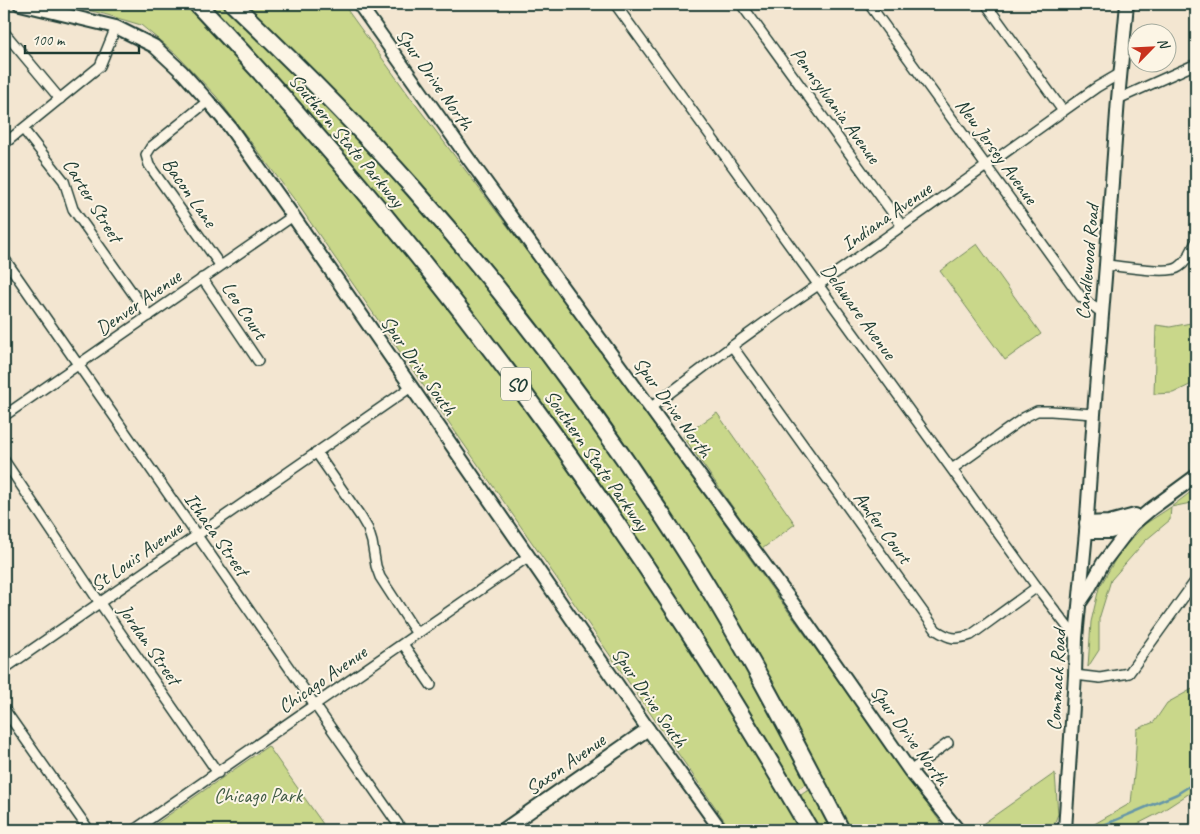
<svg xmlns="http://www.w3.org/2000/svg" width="1200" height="834" viewBox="0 0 1200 834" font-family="Caveat,sans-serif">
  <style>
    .green { fill: #c9d78a; stroke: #748a5f }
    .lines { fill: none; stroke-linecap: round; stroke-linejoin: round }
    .stream { stroke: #6697a8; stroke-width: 2.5 }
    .street-casing { stroke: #1f3d34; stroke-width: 12 }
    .secondary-casing { stroke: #1f3d34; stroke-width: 16 }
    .highway-casing { stroke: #1f3d34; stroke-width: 20 }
    .street { stroke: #fcf5e5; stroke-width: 9 }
    .secondary { stroke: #fcf5e5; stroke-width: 12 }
    .highway { stroke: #fcf5e5; stroke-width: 16 }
    .labels { text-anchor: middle; stroke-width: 4; stroke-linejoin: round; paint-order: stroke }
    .shield { fill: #fcf5e5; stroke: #617469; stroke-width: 1 }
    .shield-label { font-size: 19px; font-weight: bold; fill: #1f3d34 }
    .street-label { font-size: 20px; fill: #1f3d34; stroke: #fcf5e5 }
    .park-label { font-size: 20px; fill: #415c45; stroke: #fcf5e5 }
  </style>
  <rect width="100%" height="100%" fill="#f3e6d1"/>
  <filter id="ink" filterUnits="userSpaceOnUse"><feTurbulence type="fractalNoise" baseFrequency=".02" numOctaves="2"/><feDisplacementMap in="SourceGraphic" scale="10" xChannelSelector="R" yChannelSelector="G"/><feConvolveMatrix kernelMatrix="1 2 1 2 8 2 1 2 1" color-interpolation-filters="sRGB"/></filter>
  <g filter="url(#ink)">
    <g class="green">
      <polygon points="61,4 187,4 246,67 330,162 414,262 492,361 651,584 803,830 731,830 297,203 216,96 176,54 141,25 104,14"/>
      <path d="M206 4H226L237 15 401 185 518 323 639 491 714 609 808 781C805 785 800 789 795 789L793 786 561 432Z"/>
      <polygon points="245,4 343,4 410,97 562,298 946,830 850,830 780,695 727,602 655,491 597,407 505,284 411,175 333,91"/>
      <polygon points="977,244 1041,334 1005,360 940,271"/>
      <polygon points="1196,322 1196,382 1173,393 1154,394 1156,325 1170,327"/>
      <polygon points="717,413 795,524 762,549 683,436"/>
      <polygon points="1196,488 1196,502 1171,507 1170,520 1146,540 1111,580 1099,619 1099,650 1088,667 1091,622 1099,588 1119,553 1145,524 1171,507"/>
      <polygon points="1196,687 1196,789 1159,813 1126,830 1084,830 1131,803 1135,766 1137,729 1154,722 1167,703"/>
      <polygon points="268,746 323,824 314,830 147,830"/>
      <polygon points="1055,773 1058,814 1052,830 974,830"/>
      <polygon points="810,790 815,792 834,830 819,830 801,800 801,795 805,792"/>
    </g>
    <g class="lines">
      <polyline class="stream" points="1102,830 1104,825 1177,794 1196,782"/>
      <g class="street-casing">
        <g id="street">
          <polyline points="615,4 1037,587 1076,638"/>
          <polyline points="741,4 902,226"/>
          <polyline points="869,4 1081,297 1102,313"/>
          <polyline points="986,4 1063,111"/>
          <polyline points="4,32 60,99"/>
          <polyline points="1118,99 1196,64"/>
          <polyline points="208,101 151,147 146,155 149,165 220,265"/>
          <polyline points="23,129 64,181 73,209 149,316"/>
          <polyline points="4,144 100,66 116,27"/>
          <polyline points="4,258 402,830"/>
          <path d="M1106 265C1121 266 1169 275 1179 267 1188 261 1191 251 1196 242"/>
          <polyline points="202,278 258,361"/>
          <path d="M732 346 936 630C950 639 955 640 971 635L1037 587"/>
          <polyline points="650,408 732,346 786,307 843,268 1097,87 1121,73"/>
          <polyline points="4,416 293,216"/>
          <polyline points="316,452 361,517 368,529 372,542 376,566 380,577 417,634"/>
          <polyline points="4,460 104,609 218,773"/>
          <polyline points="952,469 1025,417 1037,411 1051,411 1094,414"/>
          <polyline points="403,644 431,685"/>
          <polyline points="4,669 411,387"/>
          <polyline points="1075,675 1100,678 1129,673 1196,580"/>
          <polyline points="4,709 89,830"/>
          <polyline points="910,771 948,743"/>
          <polyline points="134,830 529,556"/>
        </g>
      </g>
      <g class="secondary-casing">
        <g id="secondary">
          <polyline points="20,4 116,27 154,46 182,72 208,101 229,126 293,216 648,729 721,830"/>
          <polyline points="359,4 468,158 797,609 910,771 958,830"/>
          <polyline points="1086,523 1109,522 1135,515"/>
          <polyline points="1086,532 1110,532 1132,525 1151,509 1196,476"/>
          <polyline points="1081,601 1087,592 1103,563 1132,525"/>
          <polyline points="503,830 648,729"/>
          <polyline points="1065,830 1075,675 1076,638 1086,532 1094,414 1106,265 1118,99 1127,4"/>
        </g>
      </g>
      <g class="highway-casing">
        <g id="highway">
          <path d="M197 4C434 253 638 533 810 830"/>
          <path d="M233 4C296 64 357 125 414 189 517 306 610 431 693 563 747 649 794 740 841 830"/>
        </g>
      </g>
      <use href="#street" class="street"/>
      <use href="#secondary" class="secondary"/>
      <use href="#highway" class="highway"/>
    </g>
  </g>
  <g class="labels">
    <rect class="shield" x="501" y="367.5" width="30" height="33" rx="4"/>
    <g class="shield-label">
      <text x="516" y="391">SO</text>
    </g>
    <g class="street-label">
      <text transform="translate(435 79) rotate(55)" y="7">Spur Drive North</text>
      <text transform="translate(836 105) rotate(54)" y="7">Pennsylvania Avenue</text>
      <text transform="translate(347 140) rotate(50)" y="7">Southern State Parkway</text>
      <text transform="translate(997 151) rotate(54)" y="7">New Jersey Avenue</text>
      <text transform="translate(190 192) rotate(55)" y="7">Bacon Lane</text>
      <text transform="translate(93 200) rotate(58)" y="7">Carter Street</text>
      <text transform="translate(886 216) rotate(-35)" y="7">Indiana Avenue</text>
      <text transform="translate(1087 262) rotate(-85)" y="7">Candlewood Road</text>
      <text transform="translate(138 302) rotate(-35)" y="7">Denver Avenue</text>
      <text transform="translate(245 310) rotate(56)" y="7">Leo Court</text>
      <text transform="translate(859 311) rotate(54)" y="7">Delaware Avenue</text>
      <text transform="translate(419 365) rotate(55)" y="7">Spur Drive South</text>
      <text transform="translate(673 407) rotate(54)" y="7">Spur Drive North</text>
      <text transform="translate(597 460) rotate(55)" y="7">Southern State Parkway</text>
      <text transform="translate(883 527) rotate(54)" y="7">Amfer Court</text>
      <text transform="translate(217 534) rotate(55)" y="7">Ithaca Street</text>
      <text transform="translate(136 556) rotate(-35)" y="7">St Louis Avenue</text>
      <text transform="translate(150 644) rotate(55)" y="7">Jordan Street</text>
      <text transform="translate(322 679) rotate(-35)" y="7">Chicago Avenue</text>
      <text transform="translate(1056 680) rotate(-87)" y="7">Commack Road</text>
      <text transform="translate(650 697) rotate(55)" y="7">Spur Drive South</text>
      <text transform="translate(910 735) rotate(54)" y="7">Spur Drive North</text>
      <text transform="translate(565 764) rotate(-35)" y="7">Saxon Avenue</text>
    </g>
    <g class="park-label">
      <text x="258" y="802">Chicago Park</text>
    </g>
  </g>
  <rect width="1200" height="834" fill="none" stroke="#fcf5e5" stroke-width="20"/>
  <rect x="10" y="10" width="1180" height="814" fill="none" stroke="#1f3d34" stroke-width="2" filter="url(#ink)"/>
  <g transform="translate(1152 48) rotate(66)"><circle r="24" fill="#fcf5e5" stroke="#a4ab9e"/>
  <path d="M0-4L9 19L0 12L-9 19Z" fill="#c8321e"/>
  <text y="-8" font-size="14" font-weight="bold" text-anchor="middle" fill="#1f3d34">N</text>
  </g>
  <path d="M25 45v8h114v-8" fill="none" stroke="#1f3d34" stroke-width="2.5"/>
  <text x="32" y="45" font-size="15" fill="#1f3d34" stroke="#fcf5e5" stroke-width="4" paint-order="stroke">100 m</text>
</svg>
